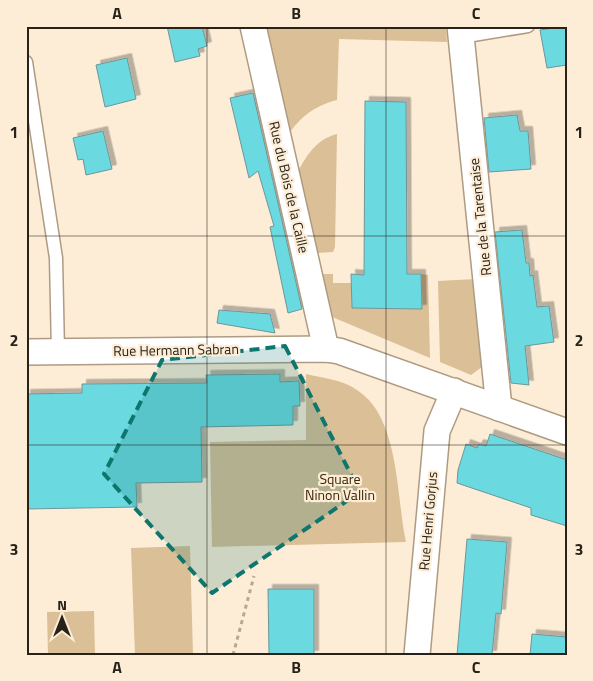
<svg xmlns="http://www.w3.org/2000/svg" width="593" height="681" viewBox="0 0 593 681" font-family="'Titillium Web',sans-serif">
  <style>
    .green { fill: #dbbf97 }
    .building { fill: #6ad9e0; stroke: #6f9598; filter: url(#shadow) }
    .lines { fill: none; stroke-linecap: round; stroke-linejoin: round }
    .lane-casing { stroke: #ae9b82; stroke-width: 15 }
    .street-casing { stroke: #ae9b82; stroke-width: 28 }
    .path { stroke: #b5a896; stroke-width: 3; stroke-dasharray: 4 4; stroke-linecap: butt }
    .lane { stroke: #fff; stroke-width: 12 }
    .street { stroke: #fff; stroke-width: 25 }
    .marked { fill: #0f766e; fill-opacity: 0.2; stroke: #0f766e; stroke-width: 4; stroke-dasharray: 10 6; stroke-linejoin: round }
    .grid { fill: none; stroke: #292218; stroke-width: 1; stroke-opacity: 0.55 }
    .labels { text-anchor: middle; stroke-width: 4.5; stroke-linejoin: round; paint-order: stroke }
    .street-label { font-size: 14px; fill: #292218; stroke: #fdedd7 }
    .park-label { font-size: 14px; fill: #392607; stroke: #fdedd7 }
    .neatline { fill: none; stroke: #292218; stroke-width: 2 }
    .grid-label { font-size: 16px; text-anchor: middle; font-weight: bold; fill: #292218 }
  </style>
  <defs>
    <filter id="shadow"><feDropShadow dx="4.5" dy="-4.5" stdDeviation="0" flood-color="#0004"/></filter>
  </defs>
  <rect width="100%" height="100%" fill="#fdedd7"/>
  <g class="green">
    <path d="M257 26H446L447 42 339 39 337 100C311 107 298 119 284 141Z"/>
    <path d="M337 134 335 247 333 252 317 253 293 180C304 161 313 140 337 134Z"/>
    <polygon points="316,274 333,274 333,283 351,283 352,308 421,309 421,274 428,275 430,358 325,314"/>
    <polygon points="476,279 486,364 471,375 440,362 438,281"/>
    <path d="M306 374C323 378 343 380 357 390 400 417 396 497 406 542L212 547 210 442 306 440Z"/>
    <polygon points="190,546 193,655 135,655 131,548"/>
    <polygon points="94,611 95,655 48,655 47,612"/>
  </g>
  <g class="building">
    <polygon points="167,26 202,26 207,46 198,49 200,56 175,62"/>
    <polygon points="567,26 567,65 547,68 540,30"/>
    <polygon points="127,58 136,99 105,107 96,65"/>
    <polygon points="253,93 302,309 288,313 270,227 274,226 258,171 249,178 230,98"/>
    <polygon points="365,101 406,102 407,274 421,274 422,309 352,308 351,274 364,275"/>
    <polygon points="517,115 520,131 528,131 531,169 489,172 484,118"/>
    <polygon points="103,131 112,169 86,175 83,159 78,160 73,138"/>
    <polygon points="522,230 526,263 529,263 530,276 533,275 537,307 549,306 554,342 525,346 529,385 511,383 495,232"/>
    <polygon points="219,310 270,314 275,333 217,323"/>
    <polygon points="280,374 280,382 299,381 300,406 293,406 293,425 201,427 202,482 136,483 137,507 26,509 26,394 82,393 82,384 207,383 206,375"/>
    <polygon points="490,434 567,460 567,526 531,515 531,508 457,483 458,470 466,444 477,448 479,444 486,446"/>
    <polygon points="467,539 507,542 501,614 496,613 492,655 457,655"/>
    <polygon points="268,589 314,589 314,655 269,655"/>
    <polygon points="532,634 567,637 567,655 530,655"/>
  </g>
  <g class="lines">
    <g class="lane-casing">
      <g id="lane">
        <polyline points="461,37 528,26"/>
        <polyline points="26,62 56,258 58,352"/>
      </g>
    </g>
    <g class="street-casing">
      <g id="street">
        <polyline points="253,26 326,349"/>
        <polyline points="460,26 499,408"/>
        <polyline points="26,352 326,349 339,351 567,432"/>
        <polyline points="417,655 437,431 454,391"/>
      </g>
    </g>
    <polyline class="path" points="233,655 254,576"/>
    <use href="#lane" class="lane"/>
    <use href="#street" class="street"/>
  </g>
  <path class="marked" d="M285 346 360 492 212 593 104 474 162 360Z"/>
  <path class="grid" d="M207 26V655M386 26V655M26 236H567M26 445H567"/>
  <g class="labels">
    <g class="street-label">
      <text transform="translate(289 187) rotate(77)" y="5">Rue du Bois de la Caille</text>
      <text transform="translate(480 217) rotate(-96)" y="5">Rue de la Tarentaise</text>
      <text transform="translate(176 350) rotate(-1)" y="5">Rue Hermann Sabran</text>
      <text transform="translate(428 521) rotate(-85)" y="5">Rue Henri Gorjus</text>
    </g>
    <g class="park-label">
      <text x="340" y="484">Square<tspan x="340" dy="16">Ninon Vallin</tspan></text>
    </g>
  </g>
  <rect width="593" height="681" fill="none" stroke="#fdedd7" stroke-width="55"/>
  <g transform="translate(62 618)" stroke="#fdedd7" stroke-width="4" paint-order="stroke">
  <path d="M0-4L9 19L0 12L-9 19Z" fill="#292218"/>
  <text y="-8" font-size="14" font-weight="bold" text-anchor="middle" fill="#292218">N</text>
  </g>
  <rect x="28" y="28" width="538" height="626" class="neatline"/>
  <g class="grid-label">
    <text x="117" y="19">A</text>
    <text x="296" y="19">B</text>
    <text x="476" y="19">C</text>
    <text x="14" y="138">1</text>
    <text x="579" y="138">1</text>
    <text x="14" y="346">2</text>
    <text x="579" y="346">2</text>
    <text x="14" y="555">3</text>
    <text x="579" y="555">3</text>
    <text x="117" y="673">A</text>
    <text x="296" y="673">B</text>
    <text x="476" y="673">C</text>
  </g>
</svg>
